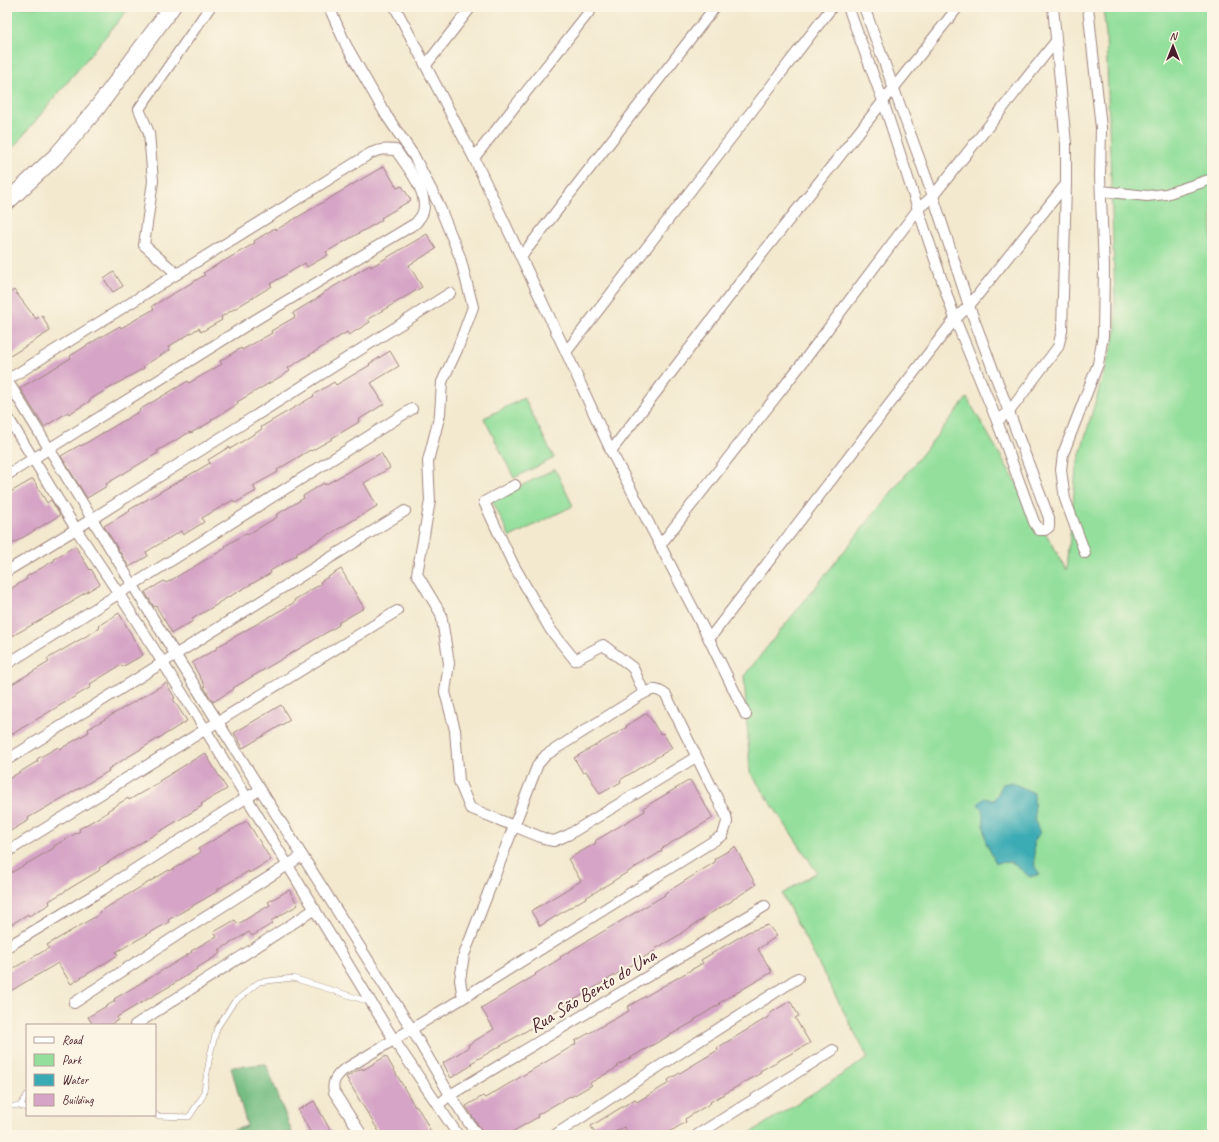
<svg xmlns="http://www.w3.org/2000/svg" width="1219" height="1142" viewBox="0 0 1219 1142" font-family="Caveat,sans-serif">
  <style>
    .green { fill: #93df9b; stroke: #6e7f63 }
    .forest { fill: #76be83; stroke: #606e57 }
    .water { fill: #3aabb4; stroke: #426570 }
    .building { fill: #d6a4c6 }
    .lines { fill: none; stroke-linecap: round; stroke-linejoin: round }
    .service-casing { stroke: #9e847d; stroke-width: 6 }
    .minor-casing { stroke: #9e847d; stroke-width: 12 }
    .primary-casing { stroke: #9e847d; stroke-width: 18 }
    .service { stroke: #fff; stroke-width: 5 }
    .minor { stroke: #fff; stroke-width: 10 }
    .primary { stroke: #fff; stroke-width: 16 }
    .labels { text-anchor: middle; stroke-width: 4; stroke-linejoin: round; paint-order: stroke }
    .street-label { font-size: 19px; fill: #4a1f2b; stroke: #fcf5e5 }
  </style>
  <rect width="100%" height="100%" fill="#fcf5e5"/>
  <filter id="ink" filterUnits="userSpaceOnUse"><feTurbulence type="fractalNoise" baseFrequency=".025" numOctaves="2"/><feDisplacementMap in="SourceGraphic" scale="8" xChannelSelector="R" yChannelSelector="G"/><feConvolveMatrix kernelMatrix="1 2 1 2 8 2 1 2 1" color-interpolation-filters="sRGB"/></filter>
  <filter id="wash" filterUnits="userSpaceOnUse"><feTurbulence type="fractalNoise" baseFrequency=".012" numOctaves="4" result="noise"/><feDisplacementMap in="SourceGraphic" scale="16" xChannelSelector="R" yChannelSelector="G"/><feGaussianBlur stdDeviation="0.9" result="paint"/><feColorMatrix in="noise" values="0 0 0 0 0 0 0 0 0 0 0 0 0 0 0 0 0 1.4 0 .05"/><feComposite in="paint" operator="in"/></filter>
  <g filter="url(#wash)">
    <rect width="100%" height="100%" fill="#f3e9cf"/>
    <g class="green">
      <polygon points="7,7 130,7 7,155"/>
      <polygon points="1103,7 1212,7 1212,1135 747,1135 868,1058 782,894 817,872 750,772 744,676 967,398 1067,570 1076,468 1116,331 1106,34"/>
      <polygon points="524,398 554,458 514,478 484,418"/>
      <polygon points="555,469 573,506 510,537 492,500"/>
    </g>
    <polygon class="forest" points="266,1064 293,1135 218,1135 247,1126 231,1067"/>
    <polygon class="water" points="1011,782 1034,793 1035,821 1040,833 1034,841 1035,867 1040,874 1030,877 1011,862 996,863 986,843 982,809 978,804 984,798 994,800 1003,784"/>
    <g id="blocks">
      <g class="building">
        <polygon points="384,166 397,188 402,186 411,200 381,218 382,220 326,252 328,255 307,267 305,263 270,284 272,286 221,317 222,320 201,332 199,328 168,347 170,350 143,366 144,368 89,400 90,401 69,414 68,412 44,427 20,388 71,358 70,356 99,338 120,326 121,328 154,309 152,306 205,275 203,273 255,243 254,241 275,228 276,230"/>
        <polygon points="427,234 436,249 409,265 422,287 368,319 370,322 349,335 347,332 288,368 290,371 237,402 238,404 211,420 212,421 191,433 190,432 157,451 158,453 106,484 107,486 87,498 61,456 80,445 81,446 140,411 139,410 188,381 189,383 222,364 220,361 241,348 242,350 272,333 271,331 295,317 293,313 324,294 323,293 370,265 371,267"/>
        <polygon points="114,272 123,286 113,292 104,279"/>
        <polygon points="14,290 36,319 42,315 50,331 7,358 7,295"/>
        <polygon points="390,351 399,366 371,383 384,404 358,420 359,422 332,438 332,439 311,451 310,450 277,470 278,472 253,486 256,491 235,503 233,500 202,518 204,522 183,535 181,531 146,552 148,556 129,567 104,526 130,511 129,510 210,463 208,460 229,447 230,449 262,429 261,427 314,396 313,395 334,382 336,385 370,365 369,364"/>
        <polygon points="381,453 390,468 364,483 377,506 296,554 297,555 270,571 271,573 218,603 218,604 192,619 193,621 172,633 156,606 154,607 145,592 164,581 166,583 226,548 225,546 246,533 247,535 277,517 276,515 304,498 303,496 324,483 325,485"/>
        <polygon points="33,479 47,503 51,500 60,515 7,547 7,494"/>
        <polygon points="75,546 90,570 91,569 100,584 73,600 74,601 7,639 7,591 27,579 26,577 55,560 54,559"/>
        <polygon points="341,569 364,608 338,623 339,625 233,688 234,689 213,702 204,687 205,686 192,663 218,648 217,647 295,602 294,600 321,584 320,582"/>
        <polygon points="119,613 143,655 122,667 121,665 90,684 91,687 7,737 7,687 49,662 47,659 100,628 98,626"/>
        <polygon points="166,683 175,698 173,699 187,721 108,769 109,771 28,818 29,820 7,833 7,780 38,761 37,759 58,747 60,749 89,732 88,729"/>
        <polygon points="281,705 290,720 243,748 234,733"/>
        <polygon points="647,713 660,734 663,733 672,748 620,780 621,782 600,794 586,771 583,773 574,758 627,727 626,726"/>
        <polygon points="205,753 227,789 201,804 202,806 99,868 100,870 49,901 50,904 29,916 28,914 7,927 7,875 54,848 54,846 80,831 79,829 108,812 107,811 128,798 129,800 160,782 159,781"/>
        <polygon points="690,780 713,818 661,849 662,851 540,926 531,911 581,881 568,859 596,843 595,841 645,811 643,808"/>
        <polygon points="247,821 271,860 249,873 249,871 218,889 218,891 168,920 169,922 116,952 118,955 71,984 58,963 7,993 7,972 49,948 47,945 100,914 99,912 169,870 170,871 201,852 198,849"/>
        <polygon points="735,847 756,885 732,900 732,901 704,917 705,918 681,933 681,934 655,949 656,950 551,1014 552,1016 471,1063 472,1065 451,1078 443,1063 469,1047 468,1045 494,1029 481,1008 536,975 535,974 561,958 560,957 665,895 664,894 715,862 714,859"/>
        <polygon points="289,890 298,905 271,921 273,923 252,936 249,932 219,950 221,953 197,968 197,969 170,986 117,1017 118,1020 109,1025 93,1025 88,1017 115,1001 114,999 168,967 192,952 191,951 217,936 214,932 235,920 238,924 270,905 268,902"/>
        <polygon points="768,925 777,936 758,949 772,972 719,1003 720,1004 694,1020 695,1021 642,1051 617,1066 618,1067 590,1083 592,1085 571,1097 570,1096 537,1115 538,1117 507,1135 484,1135 466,1106 483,1096 485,1098 576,1044 575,1041 629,1011 627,1007 703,963 701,960 748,932"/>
        <polygon points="790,1001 799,1016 795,1018 810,1043 760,1071 761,1073 710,1102 711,1103 685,1119 686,1122 664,1135 629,1135 624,1127 609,1135 596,1135 591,1126 635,1099 637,1102 669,1083 668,1080 718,1050 717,1048 770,1016 769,1014"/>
        <polygon points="386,1056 415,1107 417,1106 433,1135 381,1135 360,1101 346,1077 362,1068 363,1070"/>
        <polygon points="314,1101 333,1135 312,1135 298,1110"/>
      </g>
    </g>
  </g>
  <g filter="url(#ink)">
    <use href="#blocks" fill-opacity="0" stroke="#9e847d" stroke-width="1"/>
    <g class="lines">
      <g class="service-casing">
        <g id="service">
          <polyline points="27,1095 20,1106 27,1108"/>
          <polyline points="7,1106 20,1106"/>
          <polyline points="155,1114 157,1116 189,1117 203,1096 210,1055 217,1028 234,1002 259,982 293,978 370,1002"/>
        </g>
      </g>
      <g class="minor-casing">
        <g id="minor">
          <polyline points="329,7 346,45 386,115 414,156 438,203 460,257 473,307 457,350 442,382 440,414 428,461 430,501 417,574 441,614 449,663 445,692 455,730 459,781 470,808 548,840 554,841 568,835 696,757"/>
          <polyline points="395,7 474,158 566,352 611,451 709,639 746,715"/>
          <polyline points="848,7 883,101 918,209 955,319 997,421 1034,522 1039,530 1045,530 1049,527 1049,518 969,306 933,196 864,7"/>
          <polyline points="426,65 471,7"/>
          <polyline points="474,158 593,7"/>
          <polyline points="1101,191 1147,196 1166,194 1212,179"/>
          <polyline points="521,257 715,7"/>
          <polyline points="177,274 144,245 153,181 149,133 139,109 210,7"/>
          <polyline points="566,352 832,7"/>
          <path d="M7 380 371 153C380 149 386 149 396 150 406 166 429 192 423 212 422 216 418 220 416 223L255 320 7 475"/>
          <polyline points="7,380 175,654 411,1028 450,1095 477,1135"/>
          <polyline points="7,416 76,529 119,594 205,729 394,1040 458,1135"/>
          <polyline points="997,421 1009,412 1058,347 1062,331 1066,184 1066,144 1053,7"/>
          <polyline points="611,451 758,259 958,7"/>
          <polyline points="515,485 484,502 513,564 550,629 575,660 603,645 633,668 644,693"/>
          <polyline points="661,544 800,366 918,209 933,196 1056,41"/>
          <polyline points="1085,553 1065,499 1061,470 1063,454 1098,364 1103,336 1104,267 1100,176 1101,128 1088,7"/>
          <polyline points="7,571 76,529 450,293"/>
          <polyline points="709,639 955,319 969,306 1066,184"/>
          <polyline points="7,664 412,409"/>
          <polyline points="7,760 405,511"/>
          <polyline points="7,852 397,611"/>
          <polyline points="7,947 102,890 246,798 260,790"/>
          <polyline points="74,1003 182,932 302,856"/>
          <polyline points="135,1025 315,909"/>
          <polyline points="438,1105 450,1095 765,906"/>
          <path d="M362 1135 334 1092C332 1082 335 1078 342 1071L463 998 723 835 727 822 726 816 666 695C655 687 652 689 641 695L546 755 538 764 464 955 460 980 463 998"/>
          <polyline points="555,1135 641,1078 798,978"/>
          <polyline points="697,1135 833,1050"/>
        </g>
      </g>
      <g class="primary-casing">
        <polyline id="primary" points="7,202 57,155 97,108 172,7"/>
      </g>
      <use href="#service" class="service"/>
      <use href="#minor" class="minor"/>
      <use href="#primary" class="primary"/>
    </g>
  </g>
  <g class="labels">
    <g class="street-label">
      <text transform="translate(592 990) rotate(-31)" y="7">Rua São Bento do Una</text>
    </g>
  </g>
  <rect width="1219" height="1142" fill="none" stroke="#fcf5e5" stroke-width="24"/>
  <rect x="26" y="1024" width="130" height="92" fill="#fcf5e5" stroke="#b59f9b"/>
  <rect x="34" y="1037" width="20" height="6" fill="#ffffff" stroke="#b59f9b"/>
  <text x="62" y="1044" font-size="12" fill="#4a1f2b">Road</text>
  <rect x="34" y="1054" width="20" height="12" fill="#93df9b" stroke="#b59f9b"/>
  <text x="62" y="1064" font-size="12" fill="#4a1f2b">Park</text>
  <rect x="34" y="1074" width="20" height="12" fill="#3aabb4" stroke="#b59f9b"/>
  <text x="62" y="1084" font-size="12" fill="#4a1f2b">Water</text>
  <rect x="34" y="1094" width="20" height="12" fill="#d6a4c6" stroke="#b59f9b"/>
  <text x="62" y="1104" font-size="12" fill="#4a1f2b">Building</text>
  <g transform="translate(1173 46)" stroke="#fcf5e5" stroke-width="3" paint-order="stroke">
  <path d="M0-3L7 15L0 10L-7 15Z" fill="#4a1f2b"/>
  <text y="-6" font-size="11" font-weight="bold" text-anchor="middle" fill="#4a1f2b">N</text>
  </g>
</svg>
